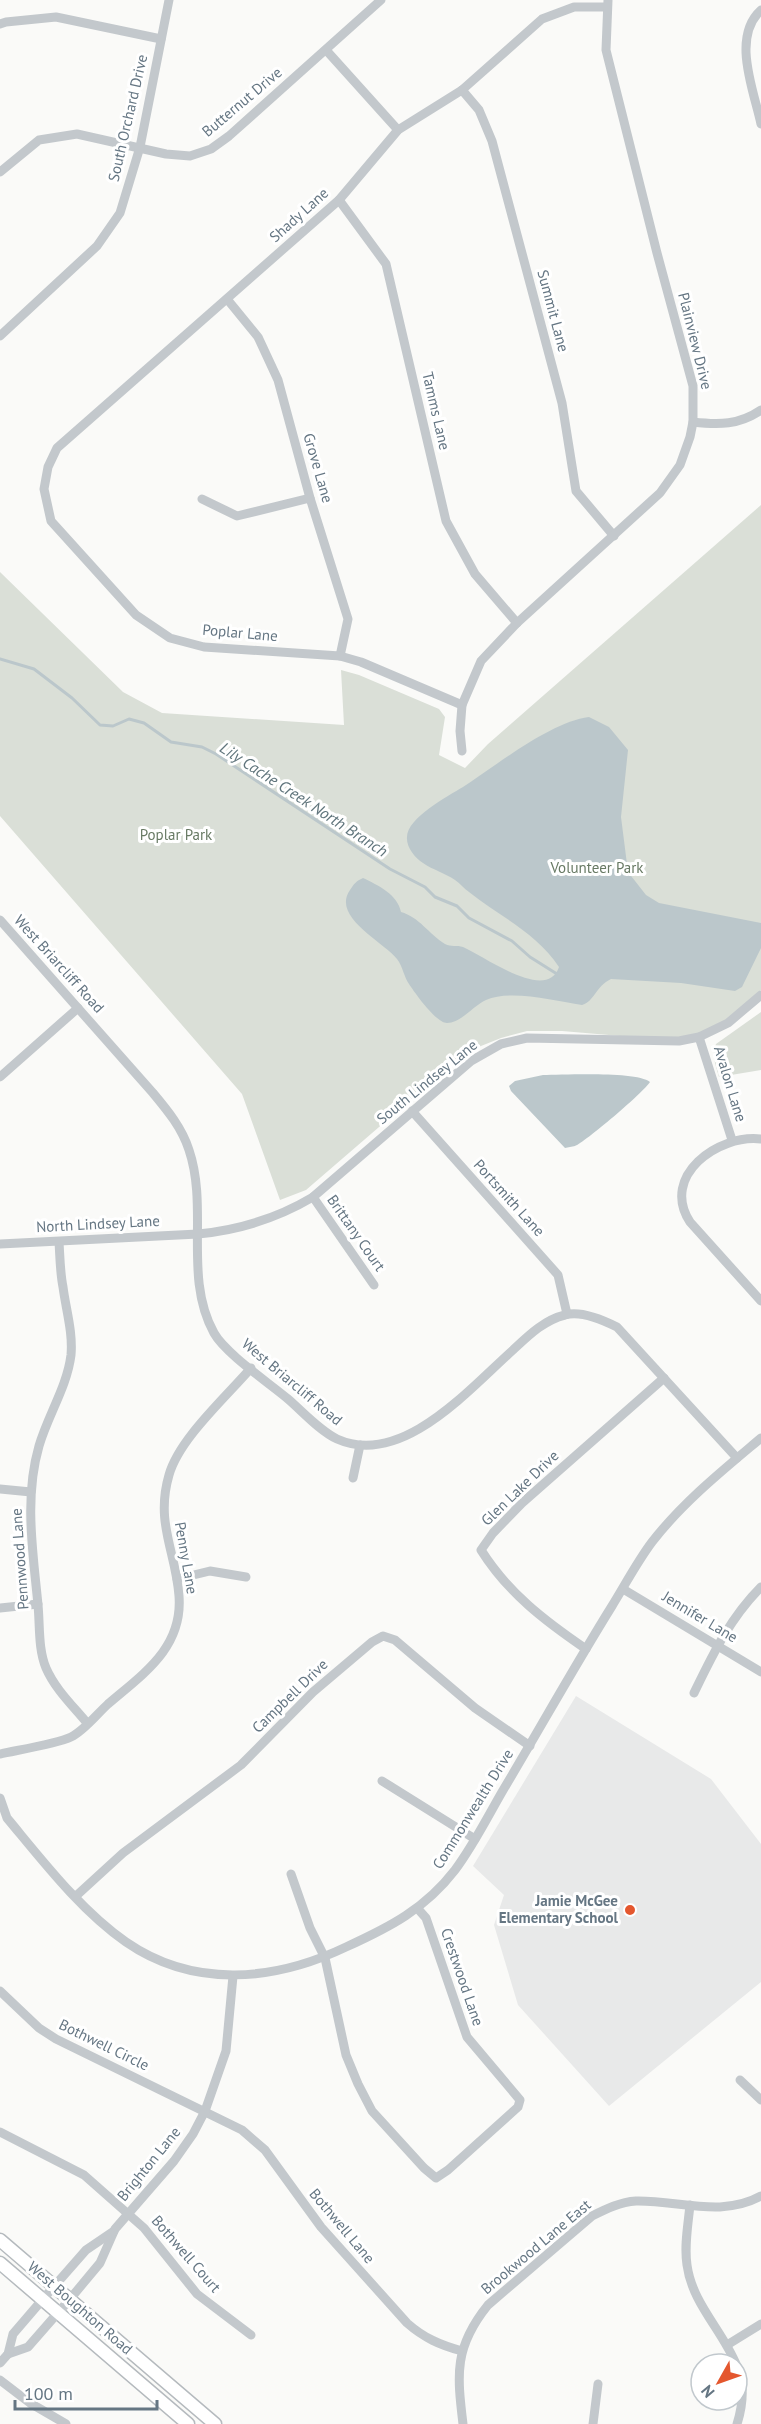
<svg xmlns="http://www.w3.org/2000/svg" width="761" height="2424" viewBox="0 0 761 2424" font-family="'PT Sans',sans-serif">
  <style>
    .built { fill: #e8e9e9 }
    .green { fill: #dadfd7 }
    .water { fill: #bbc7cb }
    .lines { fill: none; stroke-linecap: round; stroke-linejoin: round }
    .stream { stroke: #bbc7cb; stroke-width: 3 }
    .major-casing { stroke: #b5babe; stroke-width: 15 }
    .minor { stroke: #c3c8cc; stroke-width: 9 }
    .major { stroke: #fff; stroke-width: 12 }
    .poi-dot { fill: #e4572e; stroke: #fff; stroke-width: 2 }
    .labels { text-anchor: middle; stroke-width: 6; stroke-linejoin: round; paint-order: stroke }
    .street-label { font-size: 15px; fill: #657683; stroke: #fff }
    .park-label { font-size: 15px; fill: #687a64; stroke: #fff }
    .poi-label { font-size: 15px; font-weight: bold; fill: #657683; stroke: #fff; text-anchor: end }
    .water-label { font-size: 16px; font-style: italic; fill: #60757c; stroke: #fff }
  </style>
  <rect width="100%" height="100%" fill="#fafaf8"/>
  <polygon class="built" points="576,1696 711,1779 761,1844 761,1982 609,2106 518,2005 494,1925 504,1895 473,1866"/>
  <g class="green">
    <polygon points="761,505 761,990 718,1029 679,1041 562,1031 527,1031 501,1038 466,1052 306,1190 280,1200 242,1094 0,816 0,572 123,692 162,713 344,725 341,670 359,675 439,709 445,717 439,755 465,768 488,744"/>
    <path d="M761 1012V1070L719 1077C716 1066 711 1055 716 1044Z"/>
  </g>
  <g class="water">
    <path d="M589 717 609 727 628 750 621 817 628 872 646 895 659 903 761 923V948L742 987 735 991 681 983 611 979C596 986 594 1002 582 1005 555 1001 511 989 486 1000 474 1005 461 1023 447 1023 436 1023 415 993 409 984 404 977 403 967 397 959 384 942 331 917 350 890 354 884 356 881 363 878 378 885 398 895 401 912 419 917 429 934 445 944 451 947 457 945 463 947 484 956 547 1003 559 967 537 933 499 916 469 892 464 889 460 883 455 880 445 873 433 870 423 863 415 858 406 847 407 837 407 818 448 796 463 787 497 765 550 722 589 717Z"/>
    <path d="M543 1075C564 1075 636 1071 650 1082 644 1092 584 1143 575 1146 572 1147 568 1147 565 1148L511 1091 509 1086 515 1081Z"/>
  </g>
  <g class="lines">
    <polyline class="stream" points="0,659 34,669 72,698 100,725 113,726 129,719 144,723 171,742 202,747 216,754 390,869 425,887 435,897 457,906 469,918 512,941 530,957 557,974"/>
    <g class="major-casing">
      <g id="major">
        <polyline points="0,2240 215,2424"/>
        <polyline points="0,2263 188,2424"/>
      </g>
    </g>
    <g class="minor">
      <path d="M761 10C731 37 754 91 761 124"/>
      <polyline points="0,24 6,22 56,17 161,39"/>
      <polyline points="326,50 398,130"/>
      <polyline points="462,90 479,110 492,141 562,403 576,491 614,536"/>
      <polyline points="0,172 39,140 77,134 166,154 190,156 211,149 229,136 381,0"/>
      <polyline points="339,200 386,264 446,521 475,574 517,623"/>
      <polyline points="227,299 258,337 278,380 310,498 348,619 340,656"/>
      <polyline points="0,336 97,246 120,213 140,147 169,0"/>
      <path d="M693 422C719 425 739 425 761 410"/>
      <polyline points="202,499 237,516 310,498"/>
      <polyline points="462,705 361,662 340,656 204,647 170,638 136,615 51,521 44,489 48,467 57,448 339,200 398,130 462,90 542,19 574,7 606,7"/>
      <polyline points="462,751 460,731 462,705 481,661 517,623 660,493 680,465 690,437 693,422 693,386 657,253 606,50 608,0"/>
      <path d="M0 920 153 1093C168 1111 182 1128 189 1150 209 1209 183 1277 214 1333 225 1353 269 1383 288 1399 303 1412 320 1431 337 1439 402 1468 469 1389 513 1350 528 1336 544 1320 565 1315 581 1310 603 1320 617 1327L737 1458"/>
      <polyline points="699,1037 732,1140"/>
      <polyline points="0,1077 78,1008"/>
      <polyline points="412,1111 558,1275 567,1314"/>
      <path d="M761 1139C718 1134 660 1176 690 1222L761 1301"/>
      <polyline points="313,1197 374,1285"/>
      <path d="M59 1242C60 1257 60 1272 63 1287 66 1310 73 1332 71 1355 67 1387 48 1415 39 1446 24 1498 33 1552 38 1605 40 1625 38 1649 46 1668 55 1689 73 1706 87 1723"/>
      <path d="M0 1244 198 1234C240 1230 276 1219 313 1197L471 1061 501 1044 527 1038 679 1041 699 1037 728 1023 761 995"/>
      <polyline points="353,1478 360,1445"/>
      <polyline points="0,1489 31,1492"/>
      <polyline points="177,1579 210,1571 246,1577"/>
      <polyline points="623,1589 761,1672"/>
      <polyline points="0,1608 38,1604"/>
      <path d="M586 1649C545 1621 508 1593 481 1550L493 1533 522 1503 664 1378"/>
      <path d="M694 1693C713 1654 730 1618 761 1587"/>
      <path d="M0 1754C18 1750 56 1744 71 1737 84 1731 97 1714 108 1704 143 1674 183 1648 179 1596 176 1552 155 1523 169 1475 179 1439 226 1397 251 1368"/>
      <polyline points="382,1781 475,1839"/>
      <path d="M0 1798 7 1818C42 1860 81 1911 126 1942 194 1989 275 1981 346 1947 390 1927 425 1909 455 1870 473 1846 487 1818 502 1792 539 1730 574 1667 612 1606 625 1585 637 1562 652 1542 683 1502 723 1470 761 1438"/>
      <polyline points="291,1874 310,1928 325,1958 346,2055 358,2084 372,2111 424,2168 436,2178 448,2170 518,2107 520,2100 467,2037 426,1918 418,1909"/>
      <polyline points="76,1896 123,1853 241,1765 313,1692 372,1642 383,1636 395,1640 475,1708 530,1746"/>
      <path d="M0 1991 39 2028 56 2039 242 2130 265 2150 321 2227 407 2323C424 2338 440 2345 462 2351"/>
      <polyline points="740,2080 761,2100"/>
      <polyline points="0,2132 84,2175 144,2228 197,2294 251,2335"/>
      <path d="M690 2205C688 2225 684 2246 687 2265 692 2303 722 2330 736 2364"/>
      <polyline points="727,2345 761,2324"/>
      <polyline points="8,2354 28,2347 70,2299 100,2263 115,2229 174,2161 193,2134 205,2111 226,2051 233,1976"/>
      <polyline points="0,2363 8,2354 13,2334 43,2299 86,2250 114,2231"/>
      <path d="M737 2366C745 2385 743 2405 737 2424"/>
      <polyline points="0,2380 30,2403 66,2424"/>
      <path d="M463 2424C457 2374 454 2347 488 2305L592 2216C606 2209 620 2202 636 2201 678 2200 722 2218 761 2196"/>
      <polyline points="593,2424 598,2384"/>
    </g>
    <use href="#major" class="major"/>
  </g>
  <circle class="poi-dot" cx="630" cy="1910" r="6"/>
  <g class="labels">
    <g class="street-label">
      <text transform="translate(242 102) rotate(-40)" y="5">Butternut Drive</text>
      <text transform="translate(128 118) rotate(-77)" y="5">South Orchard Drive</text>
      <text transform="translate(299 215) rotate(-42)" y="5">Shady Lane</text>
      <text transform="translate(553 311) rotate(75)" y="5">Summit Lane</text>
      <text transform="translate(695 341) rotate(76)" y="5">Plainview Drive</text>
      <text transform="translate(436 411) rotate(77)" y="5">Tamms Lane</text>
      <text transform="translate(318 468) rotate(74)" y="5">Grove Lane</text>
      <text transform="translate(240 633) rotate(5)" y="5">Poplar Lane</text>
      <text transform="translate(59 964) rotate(48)" y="5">West Briarcliff Road</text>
      <text transform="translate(427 1082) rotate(-39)" y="5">South Lindsey Lane</text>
      <text transform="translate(730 1084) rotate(73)" y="5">Avalon Lane</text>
      <text transform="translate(509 1198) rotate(48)" y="5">Portsmith Lane</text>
      <text transform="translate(98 1224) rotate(-3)" y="5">North Lindsey Lane</text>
      <text transform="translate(356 1233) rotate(55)" y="5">Brittany Court</text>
      <text transform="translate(292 1382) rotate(40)" y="5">West Briarcliff Road</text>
      <text transform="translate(520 1488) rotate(-44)" y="5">Glen Lake Drive</text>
      <text transform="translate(186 1558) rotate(80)" y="5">Penny Lane</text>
      <text transform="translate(20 1559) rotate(-94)" y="5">Pennwood Lane</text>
      <text transform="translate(700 1617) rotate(31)" y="5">Jennifer Lane</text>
      <text transform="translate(290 1696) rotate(-44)" y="5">Campbell Drive</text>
      <text transform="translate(473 1809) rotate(-58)" y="5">Commonwealth Drive</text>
      <text transform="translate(462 1977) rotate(71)" y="5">Crestwood Lane</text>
      <text transform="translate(104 2045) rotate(26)" y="5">Bothwell Circle</text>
      <text transform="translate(149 2164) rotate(-51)" y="5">Brighton Lane</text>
      <text transform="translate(342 2226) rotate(50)" y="5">Bothwell Lane</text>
      <text transform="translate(536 2247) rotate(-40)" y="5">Brookwood Lane East</text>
      <text transform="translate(186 2254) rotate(49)" y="5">Bothwell Court</text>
      <text transform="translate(80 2308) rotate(41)" y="5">West Boughton Road</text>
    </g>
    <g class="park-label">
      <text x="176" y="840">Poplar Park</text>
      <text x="597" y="873">Volunteer Park</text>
    </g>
    <g class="poi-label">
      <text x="618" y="1906">Jamie McGee<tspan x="618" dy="17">Elementary School</tspan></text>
    </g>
    <g class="water-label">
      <text transform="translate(304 799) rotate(33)" y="6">Lily Cache Creek North Branch</text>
    </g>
  </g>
  <g transform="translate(719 2382) rotate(230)"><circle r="28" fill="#ffffff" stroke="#c1c8cd" stroke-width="1.5"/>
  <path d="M0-4.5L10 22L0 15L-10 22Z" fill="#e4572e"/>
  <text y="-9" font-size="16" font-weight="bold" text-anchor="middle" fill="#657683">N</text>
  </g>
  <path d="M15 2400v9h142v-9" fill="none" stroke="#657683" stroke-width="3"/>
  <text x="24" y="2400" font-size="18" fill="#657683" stroke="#ffffff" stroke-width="4.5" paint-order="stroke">100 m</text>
</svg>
